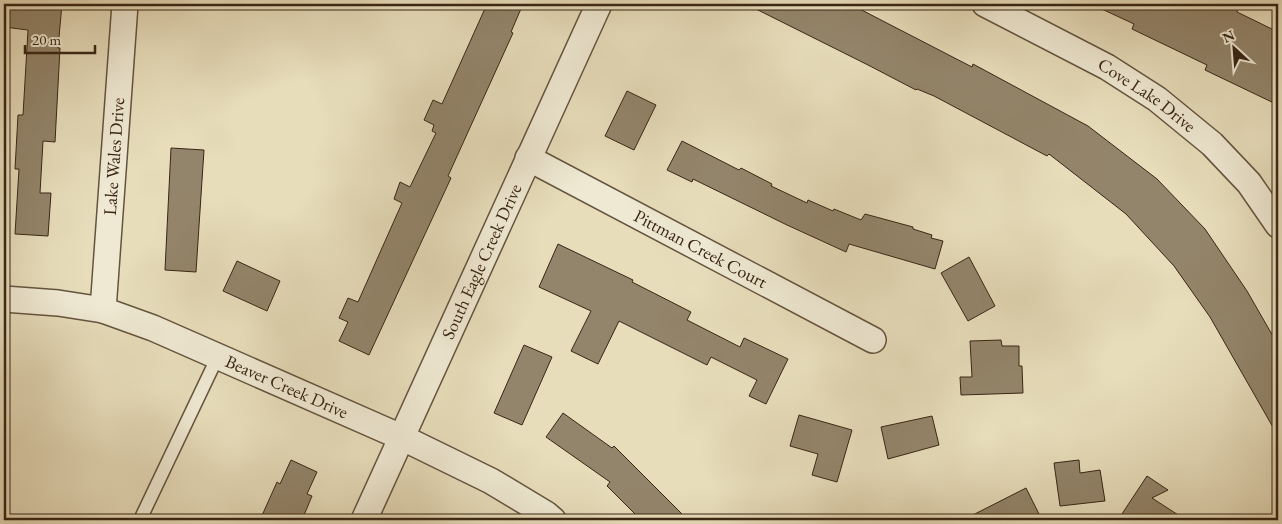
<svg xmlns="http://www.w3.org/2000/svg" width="1282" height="524" viewBox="0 0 1282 524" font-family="'EB Garamond',serif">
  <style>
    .building { fill: #93856b; stroke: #392615 }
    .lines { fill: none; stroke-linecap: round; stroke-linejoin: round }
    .lane-casing { stroke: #64543e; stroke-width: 15 }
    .street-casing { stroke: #64543e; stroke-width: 28 }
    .lane { stroke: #efe9d3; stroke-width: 12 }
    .street { stroke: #efe9d3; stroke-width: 25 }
    .labels { text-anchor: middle; stroke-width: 4.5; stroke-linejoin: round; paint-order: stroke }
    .street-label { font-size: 18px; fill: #392615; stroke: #efe9d3 }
  </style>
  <rect width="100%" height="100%" fill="#e7ddbb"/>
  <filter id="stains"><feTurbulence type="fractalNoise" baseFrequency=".004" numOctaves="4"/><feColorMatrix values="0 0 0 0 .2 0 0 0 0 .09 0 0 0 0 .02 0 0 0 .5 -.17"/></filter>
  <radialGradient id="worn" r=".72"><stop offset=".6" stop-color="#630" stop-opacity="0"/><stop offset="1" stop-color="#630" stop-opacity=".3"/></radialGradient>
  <g class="building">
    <polygon points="4,4 62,4 58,48 60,48 55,142 43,141 40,193 51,193 48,236 15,234 19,169 15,169 18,115 23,115 28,30 4,27"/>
    <polygon points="487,4 523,4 511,32 513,33 448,176 451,178 369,355 339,341 348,322 339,318 348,298 358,302 402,203 394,199 400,182 410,187 436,133 432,131 434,125 424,120 433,100 442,104"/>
    <polygon points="746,4 850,4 972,67 973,64 1088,126 1157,179 1205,229 1247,291 1278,345 1278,436 1210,317 1174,266 1126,214 1049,154 1047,156 934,96 917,89 916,90 868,65"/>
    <polygon points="1091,4 1238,4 1237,12 1278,32 1278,105 1205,70 1207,65 1132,29 1134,24"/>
    <polygon points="627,91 656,105 634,150 605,136"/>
    <polygon points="682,141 739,170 741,168 772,184 771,186 807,203 808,200 833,211 834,209 861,220 865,214 913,227 913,229 932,235 931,238 943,241 935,269 849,244 846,252 787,225 693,179 692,182 667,170"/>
    <polygon points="171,148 204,150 196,272 165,270"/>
    <polygon points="558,244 633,280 632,282 691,312 687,320 740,347 744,338 788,359 766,404 749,396 757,380 711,357 707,365 619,321 598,364 571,351 591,311 539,287"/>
    <polygon points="969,257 995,306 968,321 941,273"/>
    <polygon points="237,261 280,281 267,311 223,291"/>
    <polygon points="1001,340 1002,346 1019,346 1019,366 1022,366 1023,393 961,395 960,377 972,377 970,341"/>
    <polygon points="524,345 552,357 522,425 494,413"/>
    <polygon points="563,413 612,448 614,446 688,520 641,520 607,486 610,482 546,437"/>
    <polygon points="799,415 852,430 837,482 812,475 818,454 790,446"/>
    <polygon points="932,416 939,445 888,459 881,427"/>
    <polygon points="291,460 317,472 307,494 312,496 302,520 260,520 277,482 280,484"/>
    <polygon points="1079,460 1080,473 1100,470 1105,501 1060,506 1054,463"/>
    <polygon points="1147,476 1168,490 1152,498 1186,520 1118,520"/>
    <polygon points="1026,488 1042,520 963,520"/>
  </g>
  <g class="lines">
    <g class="lane-casing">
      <polyline id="lane" points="140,520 218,356"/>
    </g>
    <g class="street-casing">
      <g id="street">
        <path id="s1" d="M985 4 1107 67 1157 99 1212 144 1249 183 1278 225"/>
        <path id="s2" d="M528 158 873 340"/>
        <path id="s3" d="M4 299 58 303 103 310 153 328 401 437 491 481 546 514 553 520"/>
        <path id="s4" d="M103 310 125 4"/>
        <path id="s5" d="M364 520 599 4"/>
      </g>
    </g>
    <use href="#lane" class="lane"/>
    <use href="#street" class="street"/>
  </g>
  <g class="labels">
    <g class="street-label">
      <text dy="6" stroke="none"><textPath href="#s1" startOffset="186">Cove Lake Drive</textPath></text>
      <text dy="6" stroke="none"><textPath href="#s4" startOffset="154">Lake Wales Drive</textPath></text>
      <text dy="6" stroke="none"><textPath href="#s2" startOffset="195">Pittman Creek Court</textPath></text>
      <text dy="6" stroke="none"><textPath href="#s5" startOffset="284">South Eagle Creek Drive</textPath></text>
      <text dy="6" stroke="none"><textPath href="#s3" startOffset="299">Beaver Creek Drive</textPath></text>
    </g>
  </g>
  <rect width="1282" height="524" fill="none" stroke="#e7ddbb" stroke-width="20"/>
  <rect x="5" y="5" width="1272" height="514" fill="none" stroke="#392615" stroke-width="2.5"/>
  <rect x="10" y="10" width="1262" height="504" fill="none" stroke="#392615"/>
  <g transform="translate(1234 48) rotate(334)" stroke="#efe9d3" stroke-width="4" paint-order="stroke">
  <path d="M0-4L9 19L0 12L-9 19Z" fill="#392615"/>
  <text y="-8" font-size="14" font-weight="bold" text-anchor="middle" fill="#392615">N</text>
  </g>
  <path d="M25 45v8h70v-8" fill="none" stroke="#392615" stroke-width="2.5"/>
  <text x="32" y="45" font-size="15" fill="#392615" stroke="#efe9d3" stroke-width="4" paint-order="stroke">20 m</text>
  <rect width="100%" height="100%" filter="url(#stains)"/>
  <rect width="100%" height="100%" fill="url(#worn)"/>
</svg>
